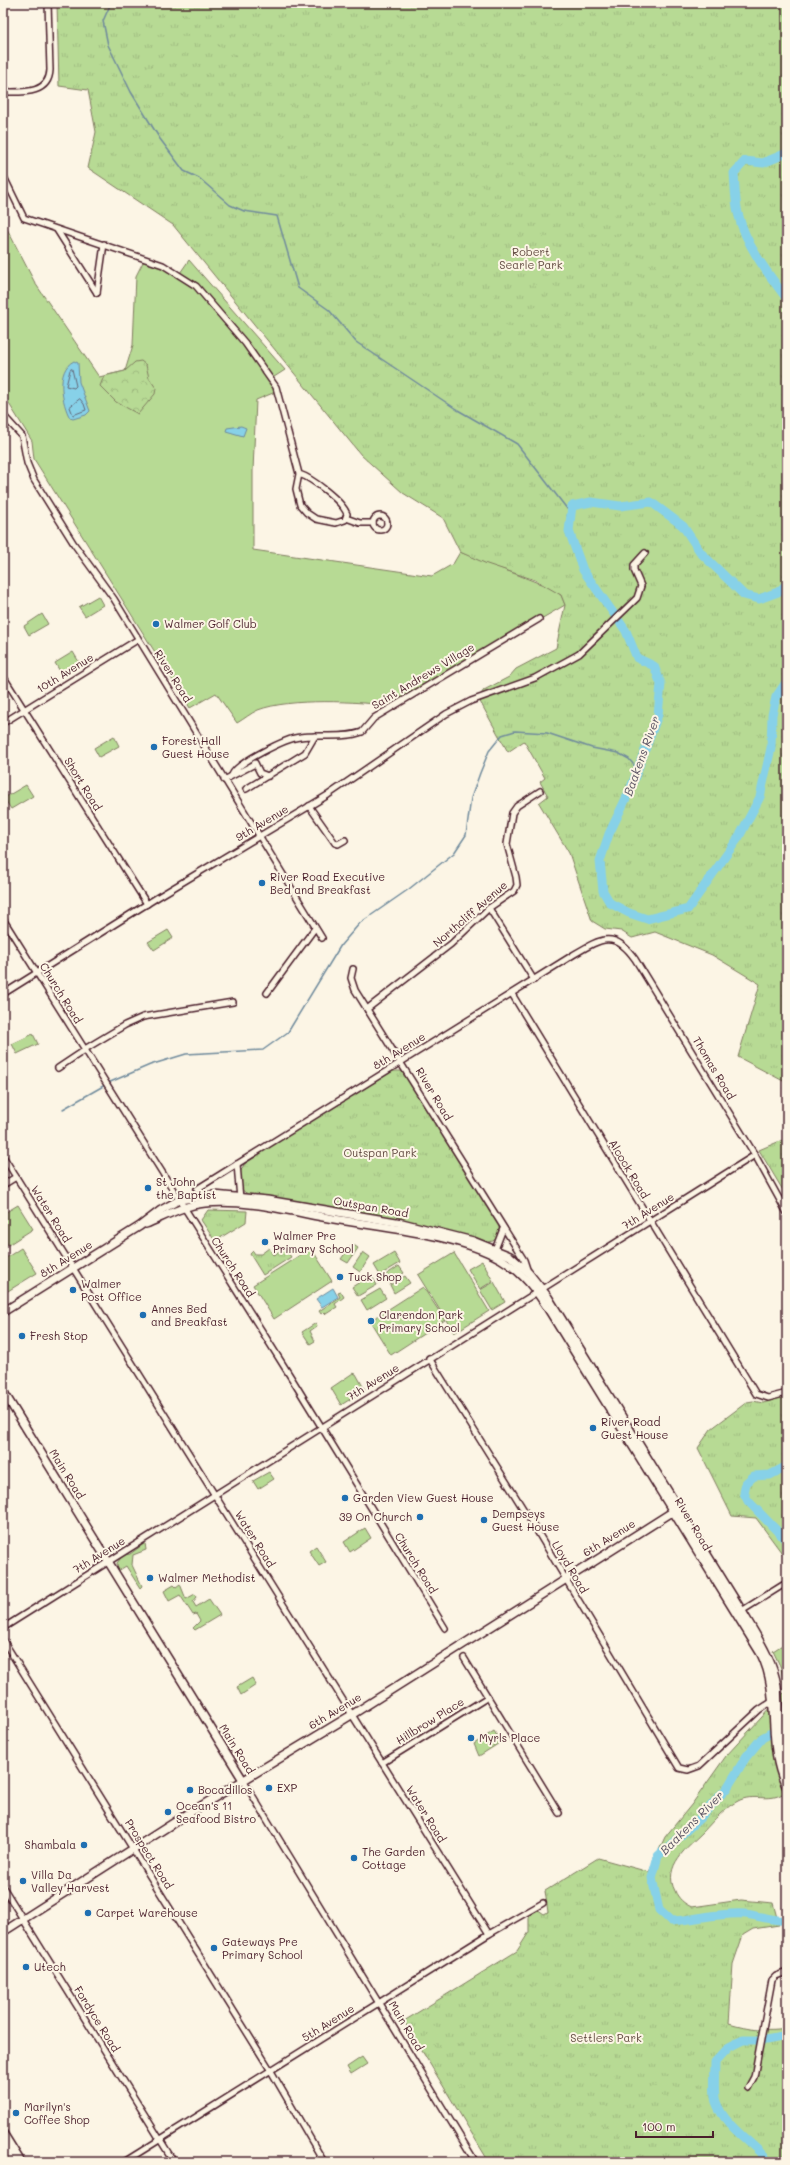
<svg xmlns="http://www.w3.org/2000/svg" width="790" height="2165" viewBox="0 0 790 2165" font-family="Mali,sans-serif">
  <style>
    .grass { fill: #b7da94; stroke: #807c60 }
    .forest { fill: url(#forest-crowns); stroke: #807c60 }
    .park { fill: url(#park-tufts); stroke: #807c60 }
    .water { fill: #87d1e8; stroke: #6f8a9c }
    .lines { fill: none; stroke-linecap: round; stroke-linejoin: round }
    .shore { stroke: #626677; stroke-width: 1 }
    .stream { stroke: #6f8a9c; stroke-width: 1.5 }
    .river { stroke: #87d1e8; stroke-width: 9 }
    .minor-casing { stroke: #4a1f2b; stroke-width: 8 }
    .tertiary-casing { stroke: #4a1f2b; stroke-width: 10 }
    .secondary-casing { stroke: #4a1f2b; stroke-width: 10 }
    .minor { stroke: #fcf5e5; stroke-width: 5 }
    .tertiary { stroke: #fcf5e5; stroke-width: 7 }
    .secondary { stroke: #fcf5e5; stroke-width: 7 }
    .poi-dot { fill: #1f6fb2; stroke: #fcf5e5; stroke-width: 1.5 }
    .labels { text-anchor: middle; stroke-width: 4; stroke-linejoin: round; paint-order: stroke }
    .park-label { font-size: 11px; fill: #654e45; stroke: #fcf5e5 }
    .poi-label { font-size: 11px; fill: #4a1f2b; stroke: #fcf5e5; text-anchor: start }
    .street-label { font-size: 11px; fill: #4a1f2b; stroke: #fcf5e5 }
    .water-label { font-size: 12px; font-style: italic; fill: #5c5464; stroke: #fcf5e5 }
  </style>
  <defs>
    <pattern id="forest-crowns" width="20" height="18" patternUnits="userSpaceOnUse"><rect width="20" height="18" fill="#b7da94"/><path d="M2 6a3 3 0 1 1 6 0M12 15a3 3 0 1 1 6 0" fill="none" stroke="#9fbb80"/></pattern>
    <pattern id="park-tufts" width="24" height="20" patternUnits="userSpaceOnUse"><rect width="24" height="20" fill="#b7da94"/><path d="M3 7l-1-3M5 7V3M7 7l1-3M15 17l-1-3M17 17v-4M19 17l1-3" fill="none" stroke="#9fbb80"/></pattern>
  </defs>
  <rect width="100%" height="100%" fill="#fcf5e5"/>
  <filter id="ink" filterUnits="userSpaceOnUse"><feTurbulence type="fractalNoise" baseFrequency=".025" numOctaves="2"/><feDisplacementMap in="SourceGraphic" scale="8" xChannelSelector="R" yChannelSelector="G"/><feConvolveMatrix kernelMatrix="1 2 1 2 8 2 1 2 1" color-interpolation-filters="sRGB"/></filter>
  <g filter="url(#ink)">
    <g class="grass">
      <path d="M3 221 35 283 99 377 125 371 133 345 136 276 145 258 180 273 189 260 285 370 271 379 278 391 256 400 253 471V550L432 576 453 564 460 552 551 588 561 595 565 605 391 706C359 701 289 698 258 710 251 713 244 719 237 723L216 693 190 708 34 459 32 441 3 394Z"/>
      <polygon points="98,596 103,605 85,616 79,607"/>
      <polygon points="42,614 48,624 29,635 24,626"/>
      <polygon points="73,652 79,662 61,673 55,663"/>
      <polygon points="114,736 119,746 99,757 94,748"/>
      <polygon points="26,785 33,796 11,809 4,798"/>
      <polygon points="168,930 173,938 154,950 148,942"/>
      <polygon points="33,1034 38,1044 17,1054 12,1044"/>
      <polygon points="18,1205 33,1229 8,1245 3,1237 3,1214"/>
      <polygon points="352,1244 358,1248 348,1263 341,1259"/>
      <polygon points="21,1248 37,1273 3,1294 3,1260"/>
      <polygon points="311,1248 332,1281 274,1319 253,1285"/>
      <polygon points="363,1252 370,1257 360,1272 353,1267"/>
      <polygon points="394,1253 400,1263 380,1275 374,1265"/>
      <polygon points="454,1253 489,1311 454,1333 418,1275"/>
      <polygon points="482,1261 493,1281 480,1289 468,1269"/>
      <polygon points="399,1266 404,1273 388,1283 384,1276"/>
      <polygon points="371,1275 377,1285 358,1296 352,1287"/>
      <polygon points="405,1276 410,1283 394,1293 390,1285"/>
      <polygon points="494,1282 505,1302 492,1310 480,1290"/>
      <polygon points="423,1287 445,1320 391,1355 370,1321"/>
      <polygon points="380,1289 386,1298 367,1310 361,1300"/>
      <polygon points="341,1292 344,1297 335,1304 337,1307 326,1314 324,1312 321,1314 319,1311 340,1297 338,1293"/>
      <polygon points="316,1323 317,1326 310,1331 315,1341 310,1344 302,1332"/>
      <polygon points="353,1373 356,1374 365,1390 341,1405 331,1388"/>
      <polygon points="269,1472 274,1479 258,1489 253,1481"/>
      <polygon points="365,1528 371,1538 350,1552 344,1542"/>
      <polygon points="145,1543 146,1550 133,1555 132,1565 142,1586 140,1588 126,1566 118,1571 117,1563 123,1555 130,1554"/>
      <polygon points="316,1546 326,1562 319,1566 309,1551"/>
      <polygon points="180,1584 186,1599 195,1594 197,1597 193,1602 196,1607 209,1599 220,1615 195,1630 193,1628 200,1621 196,1614 193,1615 180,1595 169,1601 164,1591 174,1585 176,1587"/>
      <polygon points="252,1678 256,1685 241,1695 237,1687"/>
      <polygon points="494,1731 501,1742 479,1756 474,1744"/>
      <polygon points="362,2057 367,2064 351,2074 347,2067"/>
    </g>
    <polygon class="forest" points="141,361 146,365 149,378 156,388 155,394 138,414 116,402 100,386 104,376 125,371 135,362"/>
    <g class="park">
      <polygon points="57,3 787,3 787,1083 738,1057 760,984 712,955 655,932 632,938 621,931 605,929 592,921 569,853 539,803 548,796 540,782 545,778 524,741 508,752 478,698 484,690 509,677 516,669 556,648 565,605 561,595 535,580 487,564 460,552 443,518 403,493 361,455 173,225 88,168 96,132 88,90 59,86"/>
      <polygon points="393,1071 401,1071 406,1076 499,1226 499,1236 493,1241 488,1242 405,1220 249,1195 242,1190 240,1172 246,1161"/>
      <polygon points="787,1138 787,1197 759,1150"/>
      <polygon points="208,1210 247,1211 246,1222 215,1241 201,1220"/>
      <polygon points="269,1248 273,1255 285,1248 291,1257 263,1275 250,1254 253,1251 255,1254 261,1254"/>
      <polygon points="787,1396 787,1560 756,1518 732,1516 698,1448 711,1429 747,1402 753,1401 763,1403"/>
      <path d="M787 1642V1791C770 1804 757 1793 740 1800 725 1807 714 1820 703 1832 688 1847 662 1866 675 1891 678 1898 684 1904 692 1907L741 1900 773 1903 779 1925 753 1929 743 1935 733 1964 729 2023C749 2029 766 2031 787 2028V2162H489L404 2021 517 1951 529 1932V1916L537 1909 544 1914 548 1912 545 1891 598 1858 649 1872 665 1837 692 1804 726 1756 785 1692 781 1668 773 1651Z"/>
    </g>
    <g class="water">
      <path d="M74 361 78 363 79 382 90 411 86 415 73 419 70 418C62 404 55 370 74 361Z"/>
      <polygon points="241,426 246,428 243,436 226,431 227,428"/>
      <polygon points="333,1288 338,1297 322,1307 316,1299"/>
    </g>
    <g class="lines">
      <g class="shore">
        <polygon points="72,369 76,386 74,388 66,386 70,370"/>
        <polygon points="80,399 84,404 86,410 73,415 70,407"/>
      </g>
      <g class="stream">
        <polyline points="111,3 103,21 108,45 131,92 160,139 184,171 199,178 230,205 244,211 277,216 298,288 329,310 356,342 456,409 517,444 571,514"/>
        <polyline points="108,1083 150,1065 186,1054 263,1050 288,1032 341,945 360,923 409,889 454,853 466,835 471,798 480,773 489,751 502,735 515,731 547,733 592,748 618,753 629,759 638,770"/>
        <polyline points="63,1109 105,1085"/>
      </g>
      <g class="river">
        <path d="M787 153 763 163 745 161 734 173C735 186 735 200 738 213 745 244 768 274 787 299"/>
        <polyline points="787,584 778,592 759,599 744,595 701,553 683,526 651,502 620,506 591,502 572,506 569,531 583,570 626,631 637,658 654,666 661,684 658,715 630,790 609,834 600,861 603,891 610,903 629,913 647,919 688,909 739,837 760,797 771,748 772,715 776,697 787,681"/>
        <polyline points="787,1466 770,1475 754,1476 746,1483 744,1493 748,1501 787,1541"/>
        <path d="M787 1724 762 1738 746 1757 727 1788 699 1819 658 1856 652 1878 659 1910 671 1921C696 1920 719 1912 745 1914 755 1915 778 1922 787 1920"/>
        <path d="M769 2162C753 2142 725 2127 716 2102 713 2094 715 2072 715 2062L729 2047 743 2040H766L787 2036"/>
      </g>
      <g class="minor-casing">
        <g id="minor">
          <path d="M3 92C21 92 49 95 50 70L48 3"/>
          <path d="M3 175 24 218 163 265 196 286 245 343 276 387 299 474 296 489 300 505 307 513 316 519 336 523 345 520 347 514C342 501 312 478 299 474"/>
          <polyline points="57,230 97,293"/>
          <polyline points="97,293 104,244"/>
          <polyline points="3,415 22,436 27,463 34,480 74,544 114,599 322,938"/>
          <circle cx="380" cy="523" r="7"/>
          <polyline points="346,518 360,523 373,523"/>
          <polyline points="3,676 147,904"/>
          <polyline points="3,723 137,640"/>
          <polyline points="255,763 260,773 268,776"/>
          <path d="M232 775C236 763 287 738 300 737 319 734 344 739 362 732L374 718 539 619"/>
          <polyline points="224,780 255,764"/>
          <polyline points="246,789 305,753 315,736"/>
          <polyline points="309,806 335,843 338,844 345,840"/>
          <polyline points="489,908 534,980"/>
          <polyline points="3,919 292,1379 445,1628"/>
          <polyline points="353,969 351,978 355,990 524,1260 528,1272"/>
          <polyline points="267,993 315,928"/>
          <polyline points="3,994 158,897 328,795 446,714 471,701 535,678 579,654 637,598 641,586 634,570 634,565 645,553"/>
          <polyline points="512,994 756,1394 768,1398 787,1393"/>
          <polyline points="367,1009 451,944 489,908 514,891 517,885 516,877 507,844 512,813 517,806 540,791"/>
          <polyline points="85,1049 125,1025 143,1017 233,1002"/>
          <polyline points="58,1068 85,1050"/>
          <polyline points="3,1156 489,1934"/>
          <polyline points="237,1164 240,1199"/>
          <polyline points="3,1185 16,1177"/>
          <path d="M197 1189 573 955C600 939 614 929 635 959L755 1155 787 1213"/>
          <polyline points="494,1252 503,1229"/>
          <polyline points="429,1358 537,1531 679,1768 688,1770 699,1766 759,1710 773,1701"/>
          <polyline points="740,1612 783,1585"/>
          <polyline points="3,1628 755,1155"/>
          <polyline points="3,1640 271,2071 324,2162"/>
          <polyline points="464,1658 559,1813"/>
          <polyline points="382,1763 488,1697"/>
          <polyline points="243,1780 475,2161"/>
          <polyline points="3,1887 174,2162"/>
          <polyline points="748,2088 754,2077 772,1980 776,1976 787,1972"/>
          <polyline points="124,2162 489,1934 543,1903"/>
        </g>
      </g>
      <g class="tertiary-casing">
        <g id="tertiary">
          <polyline points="3,1391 243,1780"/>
          <polyline points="3,1932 186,1815 353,1714 677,1509"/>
          <polyline points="3,2133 21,2162"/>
          <polyline points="3,2144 15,2162"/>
        </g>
      </g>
      <g class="secondary-casing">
        <g id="secondary">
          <path d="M146 1224C165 1216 184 1205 205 1203 248 1199 293 1212 334 1219 385 1228 457 1234 501 1259 523 1272 537 1291 550 1312L761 1654C782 1696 765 1746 787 1788"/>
          <path d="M3 1312 140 1226 161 1210 179 1200 214 1195 267 1200 402 1223 473 1241 510 1256 528 1272 548 1297 742 1611C755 1634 773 1659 777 1686 781 1715 776 1747 787 1775"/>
        </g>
      </g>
      <use href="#minor" class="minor"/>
      <use href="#tertiary" class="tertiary"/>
      <use href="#secondary" class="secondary"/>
    </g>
  </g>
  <g class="poi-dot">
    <circle cx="156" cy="624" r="4"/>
    <circle cx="154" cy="747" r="4"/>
    <circle cx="262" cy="883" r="4"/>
    <circle cx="148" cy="1188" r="4"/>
    <circle cx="265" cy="1242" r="4"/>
    <circle cx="340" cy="1277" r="4"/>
    <circle cx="73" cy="1290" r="4"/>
    <circle cx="143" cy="1315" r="4"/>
    <circle cx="371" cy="1321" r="4"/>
    <circle cx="22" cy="1336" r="4"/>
    <circle cx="593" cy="1428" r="4"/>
    <circle cx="345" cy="1498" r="4"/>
    <circle cx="420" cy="1517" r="4"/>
    <circle cx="484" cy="1520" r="4"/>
    <circle cx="150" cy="1578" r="4"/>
    <circle cx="471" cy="1738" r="4"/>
    <circle cx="269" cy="1788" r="4"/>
    <circle cx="190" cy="1790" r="4"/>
    <circle cx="168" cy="1812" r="4"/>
    <circle cx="84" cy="1845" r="4"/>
    <circle cx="354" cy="1858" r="4"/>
    <circle cx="23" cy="1881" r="4"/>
    <circle cx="88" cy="1913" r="4"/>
    <circle cx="214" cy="1948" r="4"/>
    <circle cx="26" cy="1967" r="4"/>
    <circle cx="16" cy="2113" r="4"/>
  </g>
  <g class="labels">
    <g class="park-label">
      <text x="531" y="256">Robert<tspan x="531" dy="13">Searle Park</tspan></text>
      <text x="380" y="1157">Outspan Park</text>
      <text x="606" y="2042">Settlers Park</text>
    </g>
    <g class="poi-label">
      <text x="164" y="628">Walmer Golf Club</text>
      <text x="162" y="745">Forest Hall<tspan x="162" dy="13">Guest House</tspan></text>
      <text x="270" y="881">River Road Executive<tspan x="270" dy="13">Bed and Breakfast</tspan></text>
      <text x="156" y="1186">St John<tspan x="156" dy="13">the Baptist</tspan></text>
      <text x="273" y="1240">Walmer Pre<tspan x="273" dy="13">Primary School</tspan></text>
      <text x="348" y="1281">Tuck Shop</text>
      <text x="81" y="1288">Walmer<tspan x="81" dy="13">Post Office</tspan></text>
      <text x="151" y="1313">Annes Bed<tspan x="151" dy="13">and Breakfast</tspan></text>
      <text x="379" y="1319">Clarendon Park<tspan x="379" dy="13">Primary School</tspan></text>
      <text x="30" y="1340">Fresh Stop</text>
      <text x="601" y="1426">River Road<tspan x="601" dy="13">Guest House</tspan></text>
      <text x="353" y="1502">Garden View Guest House</text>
      <text x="492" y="1518">Dempseys<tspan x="492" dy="13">Guest House</tspan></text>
      <text x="412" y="1521" text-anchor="end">39 On Church</text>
      <text x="158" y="1582">Walmer Methodist</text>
      <text x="479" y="1742">Myrls Place</text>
      <text x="277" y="1792">EXP</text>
      <text x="198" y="1794">Bocadillos</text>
      <text x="176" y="1810">Ocean's 11<tspan x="176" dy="13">Seafood Bistro</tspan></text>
      <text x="76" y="1849" text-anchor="end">Shambala</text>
      <text x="362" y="1856">The Garden<tspan x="362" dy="13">Cottage</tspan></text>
      <text x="31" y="1879">Villa Da<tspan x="31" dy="13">Valley Harvest</tspan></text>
      <text x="96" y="1917">Carpet Warehouse</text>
      <text x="222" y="1946">Gateways Pre<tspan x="222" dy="13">Primary School</tspan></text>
      <text x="34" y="1971">Utech</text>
      <text x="24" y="2111">Marilyn's<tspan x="24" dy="13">Coffee Shop</tspan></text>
    </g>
    <g class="street-label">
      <text transform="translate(65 673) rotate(-32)" y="4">10th Avenue</text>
      <text transform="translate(173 676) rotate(58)" y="4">River Road</text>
      <text transform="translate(423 676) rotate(-31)" y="4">Saint Andrews Village</text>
      <text transform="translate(83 784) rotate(58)" y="4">Short Road</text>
      <text transform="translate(262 823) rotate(-31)" y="4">9th Avenue</text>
      <text transform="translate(470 914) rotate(-41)" y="4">Northcliff Avenue</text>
      <text transform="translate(61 993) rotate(58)" y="4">Church Road</text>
      <text transform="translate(399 1051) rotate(-32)" y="4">8th Avenue</text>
      <text transform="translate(714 1068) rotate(59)" y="4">Thomas Road</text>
      <text transform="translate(434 1094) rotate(59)" y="4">River Road</text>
      <text transform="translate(629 1169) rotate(59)" y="4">Alcock Road</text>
      <text transform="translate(371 1207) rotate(10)" y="4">Outspan Road</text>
      <text transform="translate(648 1211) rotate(-32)" y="4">7th Avenue</text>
      <text transform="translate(51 1214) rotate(58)" y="4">Water Road</text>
      <text transform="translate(66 1259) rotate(-32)" y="4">8th Avenue</text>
      <text transform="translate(233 1267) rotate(57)" y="4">Church Road</text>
      <text transform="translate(373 1382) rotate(-32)" y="4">7th Avenue</text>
      <text transform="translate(67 1474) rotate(58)" y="4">Main Road</text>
      <text transform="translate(693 1524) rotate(59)" y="4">River Road</text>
      <text transform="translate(609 1538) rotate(-32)" y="4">6th Avenue</text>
      <text transform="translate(255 1539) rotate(58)" y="4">Water Road</text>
      <text transform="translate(99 1555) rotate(-32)" y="4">7th Avenue</text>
      <text transform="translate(416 1563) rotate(58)" y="4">Church Road</text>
      <text transform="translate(570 1567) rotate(59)" y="4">Lloyd Road</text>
      <text transform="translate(335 1711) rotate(-31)" y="4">6th Avenue</text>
      <text transform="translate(430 1721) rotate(-32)" y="4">Hillbrow Place</text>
      <text transform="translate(237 1749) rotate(58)" y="4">Main Road</text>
      <text transform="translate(426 1814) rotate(58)" y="4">Water Road</text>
      <text transform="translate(149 1854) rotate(58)" y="4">Prospect Road</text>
      <text transform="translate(97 2019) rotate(58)" y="4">Fordyce Road</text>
      <text transform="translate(328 2023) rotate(-32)" y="4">5th Avenue</text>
      <text transform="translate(406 2026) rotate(59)" y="4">Main Road</text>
    </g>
    <g class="water-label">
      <text transform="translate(642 756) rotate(-70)" y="4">Baakens River</text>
      <text transform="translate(692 1823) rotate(-45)" y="4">Baakens River</text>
    </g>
  </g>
  <rect width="790" height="2165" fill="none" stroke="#fcf5e5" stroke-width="16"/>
  <rect x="8" y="8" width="774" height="2149" fill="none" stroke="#4a1f2b" stroke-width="1.5" filter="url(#ink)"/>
  <path d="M636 2131v6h77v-6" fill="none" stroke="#4a1f2b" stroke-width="2"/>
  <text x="642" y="2131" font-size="12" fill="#4a1f2b" stroke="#fcf5e5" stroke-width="3" paint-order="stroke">100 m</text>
</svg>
